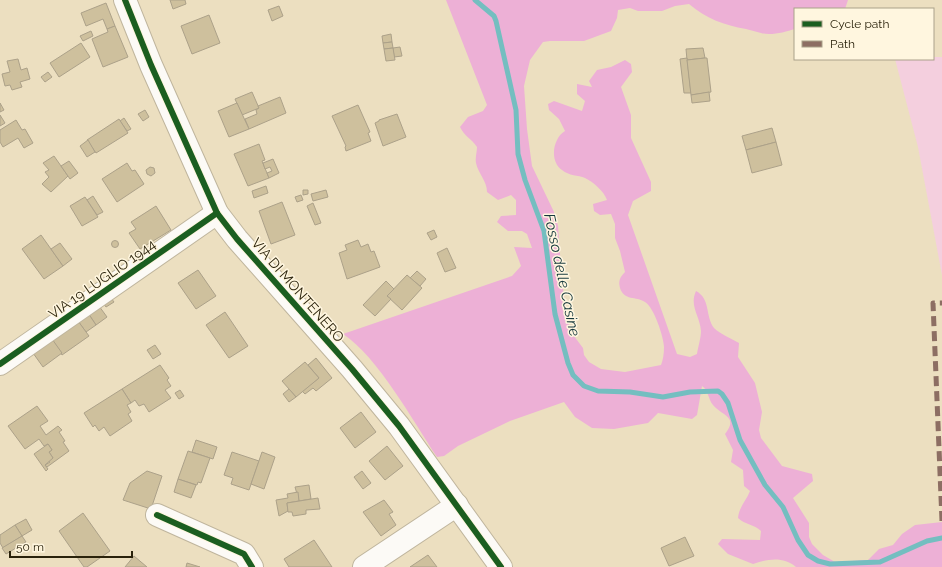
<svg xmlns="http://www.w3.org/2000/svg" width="942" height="567" viewBox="0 0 942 567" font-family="Raleway,sans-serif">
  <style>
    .green { fill: #f4cfde }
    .forest { fill: #edb0d6 }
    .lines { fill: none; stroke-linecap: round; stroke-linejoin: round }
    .stream { stroke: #74bec0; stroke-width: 5 }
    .building { fill: #cec09d; stroke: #aca189 }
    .minor-casing { stroke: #bfb59d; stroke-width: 24 }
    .minor { stroke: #fcfaf6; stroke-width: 22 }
    .quiet { stroke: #8d6e63; stroke-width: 5; stroke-dasharray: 10 5; stroke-linecap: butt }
    .cycleway-casing { stroke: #fff6df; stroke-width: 8 }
    .cycleway { stroke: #1b5e20; stroke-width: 6 }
    .labels { text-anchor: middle; stroke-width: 3; stroke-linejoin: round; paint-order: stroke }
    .street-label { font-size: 14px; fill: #2a220b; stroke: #fff6df }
    .water-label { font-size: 15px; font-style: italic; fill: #16383d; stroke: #fff6df }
  </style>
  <rect width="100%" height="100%" fill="#ecdfc0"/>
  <polygon class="green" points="933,57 942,57 942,275 918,147 895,59 933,59"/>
  <path class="forest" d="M446 0H848L845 9H795V29C785 32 771 36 761 33 756 32 751 30 746 29 724 25 707 19 689 4L675 6 662 11H638L630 8 618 10 617 18 611 31 584 41H550L543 42 530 60 524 86 527 129 532 166 554 212 558 226 562 282 568 323 574 336 583 348 584 355 589 362 601 369 625 372 661 365C663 360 664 354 664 347 664 338 654 307 645 302 636 296 624 301 620 288 618 281 620 277 625 272L620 251 615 238V224L611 214 600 215 594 211 593 204 607 200C604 191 593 182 585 178 578 175 569 176 562 170 549 161 553 138 565 131L559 119 549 110 548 104 554 101 582 111 585 101 577 94V84L592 87 589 81 597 70 611 67 625 60 631 64 632 72 621 87 631 115V138L651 182V191L633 201 628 215 677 354 690 357 697 354C698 347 701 338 701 331 700 316 689 306 696 291 711 299 705 316 714 328 720 334 732 339 739 343L738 357 755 383 762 412 759 430 761 438 782 466 812 474 813 481 793 498 809 523V537L812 544 823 555 835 562 868 560 879 549 893 545 902 534 915 525 942 522V567H796C783 556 768 559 753 564L728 554 718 544 722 539 760 540 761 531C754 524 745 525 738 518 739 507 746 501 750 491L744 486 743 470 731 462 733 450 725 434C739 416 722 416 713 405 708 399 709 391 702 386L697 415 692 419 658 413 648 423 614 429 592 428 575 417 564 402 510 421 458 446 444 456 437 457C413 421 378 357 343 334L512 276 521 266 514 247 532 248 527 234 522 231H508L497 222 501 216 516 215V200L511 195 498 200 487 192C487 181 478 173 476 163 475 158 477 152 477 147 472 139 464 136 460 127L468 117 483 111 487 105Z"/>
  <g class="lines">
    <polyline class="stream" points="475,0 494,16 496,21 516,110 518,154 525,180 544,231 555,314 568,363 573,375 584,386 598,391 630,392 663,397 690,392 718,391 722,394 728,403 740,440 765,485 783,507 798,540 808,555 818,561 830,564 880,562 927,541 942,538"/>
  </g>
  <g class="building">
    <polygon points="170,0 185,0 186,4 173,9"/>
    <polygon points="106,3 115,26 107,29 103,19 86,26 81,13"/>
    <polygon points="279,6 283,16 272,21 268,10"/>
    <polygon points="209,15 220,43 192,54 181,26"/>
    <polygon points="115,26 128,57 103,67 92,39 108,32 107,29"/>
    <polygon points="91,31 93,36 83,41 80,36"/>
    <polygon points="391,34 392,42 383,43 382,36"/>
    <polygon points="392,42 393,48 384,49 383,43"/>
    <polygon points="81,43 90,57 59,77 50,63"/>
    <polygon points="400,47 402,56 394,57 393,48"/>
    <polygon points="393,48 395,60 386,61 384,49"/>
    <polygon points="703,48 705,58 687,60 686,49"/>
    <polygon points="687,58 691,93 684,93 680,59"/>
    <polygon points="705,58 707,58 711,92 691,95 687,60"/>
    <polygon points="18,59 21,70 27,68 30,79 20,82 22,87 12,90 10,85 5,86 2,74 10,72 7,61"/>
    <polygon points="48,72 52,77 45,82 41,77"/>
    <polygon points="252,92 259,108 242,115 235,99"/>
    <polygon points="709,92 710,101 692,103 691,95"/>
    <polygon points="280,97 286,113 249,129 245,119 257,114 256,110 259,108 258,106"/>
    <polygon points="0,103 4,110 0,112"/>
    <polygon points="237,103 249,129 229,137 218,111"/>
    <polygon points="358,105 370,132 368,133 371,141 346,151 345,147 346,146 332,116"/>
    <polygon points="145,110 149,117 143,121 138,114"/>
    <polygon points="397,114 406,137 383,146 375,123 379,121 379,120"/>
    <polygon points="0,115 5,123 0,126"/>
    <polygon points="124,118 131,129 127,131 120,121"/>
    <polygon points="119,119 128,133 96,153 87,140"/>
    <polygon points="16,120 22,130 25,129 33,143 24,148 18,138 3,147 0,142 0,130"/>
    <polygon points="772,128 776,142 746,150 742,136"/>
    <polygon points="88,140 95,152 87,157 80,146"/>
    <polygon points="776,142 782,165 752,173 746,150"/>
    <polygon points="259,144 265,160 262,161 269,178 248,186 234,154"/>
    <polygon points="54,156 68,176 51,192 42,184 49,177 45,172 49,170 43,163"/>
    <polygon points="273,159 279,173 269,178 267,173 272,171 270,167 265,169 263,163"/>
    <polygon points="69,161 78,173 70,179 61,166"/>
    <polygon points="127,163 132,171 135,170 144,184 117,202 102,179"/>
    <polygon points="150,167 154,168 155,173 151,176 147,174 146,170"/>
    <polygon points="266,186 268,193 254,198 252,191"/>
    <polygon points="303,190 308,190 308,194 303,195"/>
    <polygon points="326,190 328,197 313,201 311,194"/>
    <polygon points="301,195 303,200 297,202 295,197"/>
    <polygon points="93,196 103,212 97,215 87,200"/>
    <polygon points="85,197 98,217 82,226 70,206"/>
    <polygon points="282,202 295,235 271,244 259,211"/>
    <polygon points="313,203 321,223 315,225 307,206"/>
    <polygon points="156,206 171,230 140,249 129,233 136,229 131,222"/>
    <polygon points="434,230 437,237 431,240 427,233"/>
    <polygon points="41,235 63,266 44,279 22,249"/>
    <polygon points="358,240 361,247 368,244 371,252 374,251 380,267 347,279 339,253 347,250 345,245"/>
    <circle cx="115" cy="244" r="3.5"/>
    <polygon points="60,243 72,259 63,266 51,249"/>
    <polygon points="447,248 456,268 445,272 437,253"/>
    <polygon points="198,270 216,296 196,309 178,283"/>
    <polygon points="417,271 426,279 420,286 410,278"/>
    <polygon points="407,275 422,288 402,310 387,296"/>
    <polygon points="386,281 394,289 387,296 391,299 375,316 363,305"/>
    <polygon points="111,298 114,302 106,307 103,303"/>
    <polygon points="99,306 107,317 96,325 88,313"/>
    <polygon points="225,312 248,346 229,358 206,325"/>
    <polygon points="88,313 96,325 86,332 78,321"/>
    <polygon points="78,321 89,336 62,355 52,339"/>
    <polygon points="52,339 62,353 43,367 33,353"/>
    <polygon points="155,345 161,354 153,359 147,350"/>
    <polygon points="316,358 332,378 316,391 313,388 305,394 302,391 319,378 308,365"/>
    <polygon points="305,362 319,378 296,397 282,381"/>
    <polygon points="160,365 169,378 167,380 171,386 165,390 171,398 149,412 144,404 139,406 135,400 131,403 122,389"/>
    <polygon points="122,389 131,403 127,405 131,412 128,414 132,421 110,436 104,427 99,431 95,425 93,427 84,413"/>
    <polygon points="289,389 296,397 289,402 283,394"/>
    <polygon points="180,390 184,396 179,399 175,393"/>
    <polygon points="37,406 48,421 40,426 46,435 58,426 62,430 59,432 65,441 63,442 69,451 47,467 45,465 50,462 48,461 53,458 49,452 52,450 48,444 44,446 39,439 25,449 8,426"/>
    <polygon points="361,412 376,432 355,448 340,428"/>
    <polygon points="196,440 217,447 213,459 192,452"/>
    <polygon points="48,444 52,450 49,452 53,458 45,465 48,469 46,471 34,454"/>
    <polygon points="387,446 403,466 385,480 369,461"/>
    <polygon points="188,451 210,458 201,483 198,482 197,485 178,479"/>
    <polygon points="232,452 259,461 249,490 231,484 233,478 224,475"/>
    <polygon points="262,452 275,457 264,489 251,484"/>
    <polygon points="147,471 162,476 151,509 123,500 130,483"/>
    <polygon points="362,471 371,483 363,489 354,477"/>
    <polygon points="178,479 196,485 191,498 174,492"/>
    <polygon points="309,485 311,499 299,501 295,487"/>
    <polygon points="298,492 299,501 287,503 288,511 279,516 276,500 288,498 287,494"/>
    <polygon points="318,498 320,509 306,510 306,514 293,516 292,512 288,512 287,503"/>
    <polygon points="384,500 393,512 389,514 396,525 381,536 363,512"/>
    <polygon points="83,513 110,551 87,567 84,567 59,531"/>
    <polygon points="26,519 32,530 22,536 15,525"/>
    <polygon points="15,525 22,536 3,548 0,543 0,535"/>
    <polygon points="22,536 26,542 6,554 2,548"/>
    <polygon points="685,537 694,556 669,566 661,548"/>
    <polygon points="314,540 332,567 289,567 284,559"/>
    <polygon points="428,555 437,567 410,567"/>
    <polygon points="134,556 147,567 125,567"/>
    <polygon points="187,563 200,567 186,567"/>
  </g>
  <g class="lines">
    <g class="minor-casing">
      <g id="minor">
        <polyline points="125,0 151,65 217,213 237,239 352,369 399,426 501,567"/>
        <polyline points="0,364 217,213"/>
        <polyline points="157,515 244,554 252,567"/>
        <polyline points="364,567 457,505"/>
      </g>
    </g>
    <use href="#minor" class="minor"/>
    <polyline class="quiet" points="942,521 933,303 942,303"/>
    <g class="cycleway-casing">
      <g id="cycleway">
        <polyline points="125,0 151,65 217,213 237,239 352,369 399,426 501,567"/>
        <polyline points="0,364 217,213"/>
        <polyline points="157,515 244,554 252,567"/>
      </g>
    </g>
    <use href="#cycleway" class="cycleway"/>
  </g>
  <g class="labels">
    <g class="street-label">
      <text transform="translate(102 279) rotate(-35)" y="5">VIA 19 LUGLIO 1944</text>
      <text transform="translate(298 290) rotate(49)" y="5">VIA DI MONTENERO</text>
    </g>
    <g class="water-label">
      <text transform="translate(562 275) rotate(78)" y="5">Fosso delle Casine</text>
    </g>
  </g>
  <rect x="794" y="8" width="140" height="52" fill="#fff6df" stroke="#aaa18a"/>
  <rect x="802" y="21" width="20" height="6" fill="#1b5e20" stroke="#aaa18a"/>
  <text x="830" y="28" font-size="12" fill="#2a220b">Cycle path</text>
  <rect x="802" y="41" width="20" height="6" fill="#8d6e63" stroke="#aaa18a"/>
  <text x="830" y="48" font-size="12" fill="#2a220b">Path</text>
  <path d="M10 551v6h122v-6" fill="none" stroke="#2a220b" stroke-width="2"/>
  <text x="16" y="551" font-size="12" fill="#2a220b" stroke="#fff6df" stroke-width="3" paint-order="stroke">50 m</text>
</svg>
